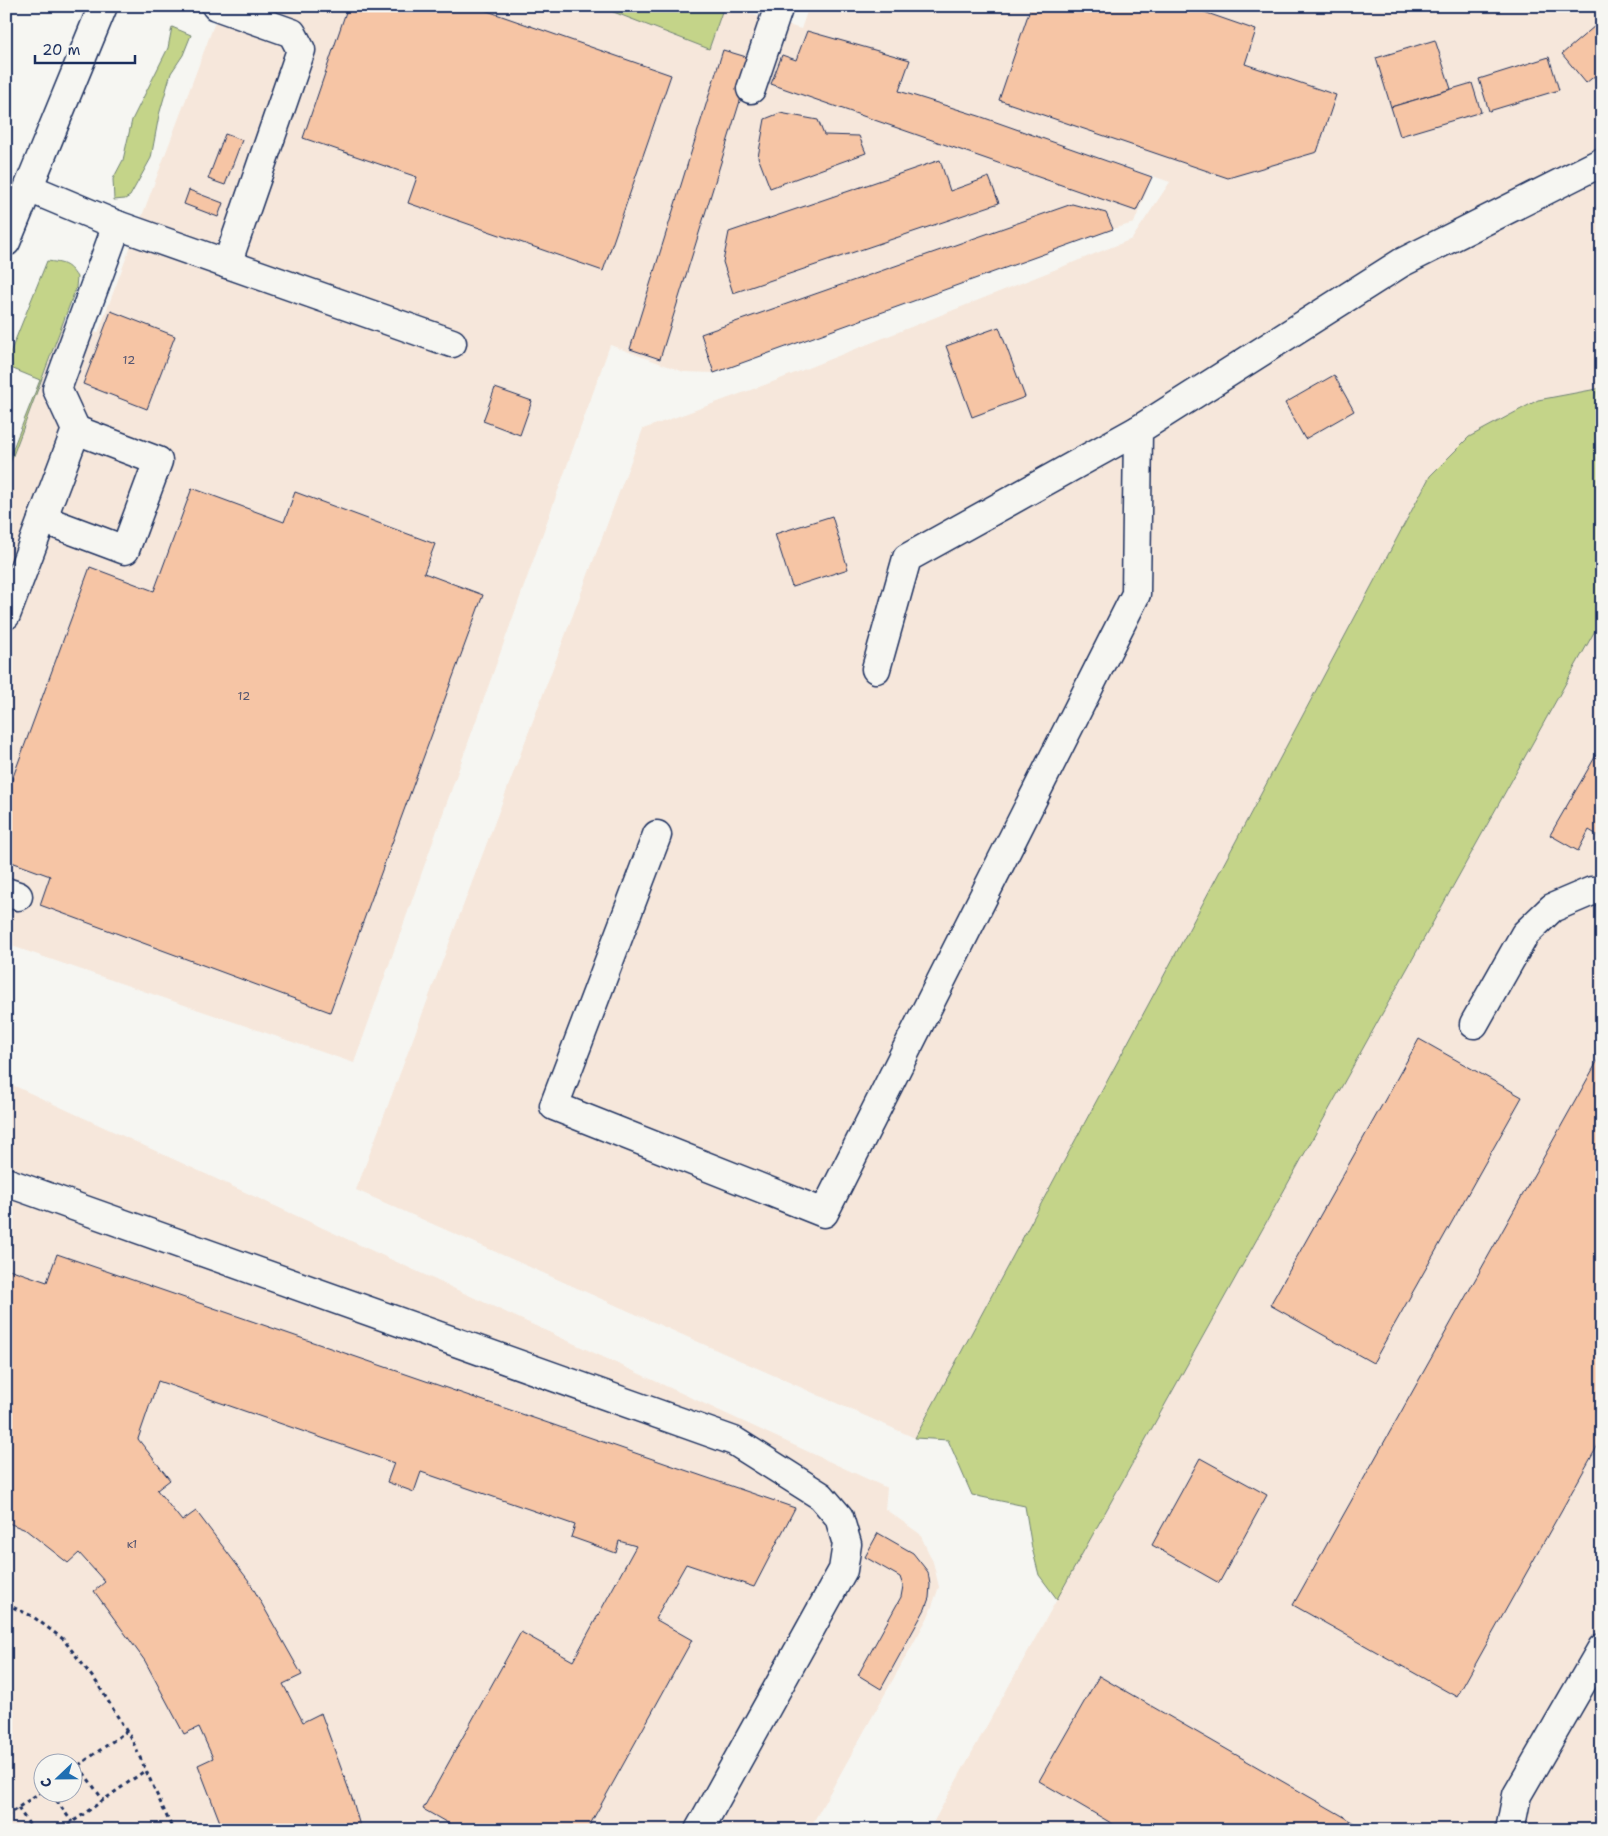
<svg xmlns="http://www.w3.org/2000/svg" width="1608" height="1836" viewBox="0 0 1608 1836" font-family="'Shantell Sans',sans-serif">
  <style>
    .built { fill: #f6e7db; fill-rule: evenodd }
    .green { fill: #c4d489; stroke: #708274 }
    .building { fill: #f6c5a5; stroke: #1b2f5e }
    .lines { fill: none; stroke-linecap: round; stroke-linejoin: round }
    .minor-casing { stroke: #1b2f5e; stroke-width: 31 }
    .path { stroke: #1b2f5e; stroke-width: 3; stroke-dasharray: 4 4; stroke-linecap: butt }
    .minor { stroke: #f6f6f2; stroke-width: 28 }
    .labels { text-anchor: middle; stroke-width: 4; stroke-linejoin: round; paint-order: stroke }
    .number-label { font-size: 12px; fill: #525470 }
  </style>
  <rect width="100%" height="100%" fill="#f6f6f2"/>
  <filter id="ink" filterUnits="userSpaceOnUse"><feTurbulence type="fractalNoise" baseFrequency=".02" numOctaves="2"/><feDisplacementMap in="SourceGraphic" scale="10" xChannelSelector="R" yChannelSelector="G"/><feConvolveMatrix kernelMatrix="1 2 1 2 8 2 1 2 1" color-interpolation-filters="sRGB"/></filter>
  <g filter="url(#ink)">
    <g class="built">
      <polygon points="221,6 598,6 709,49 724,6 801,29 809,6 1602,6 1602,388 1538,400 1469,437 1430,476 1203,903 915,1438 356,1190 643,429 770,383 1132,239 1170,182 1056,143 1152,177 1134,223 1113,229 714,373 684,372 610,345 354,1063 6,944 6,474 64,322 98,333"/>
      <polygon points="1602,618 1602,1830 929,1830 1057,1599"/>
      <path d="M6 1082 887 1488 885 1509 920 1534 933 1562 939 1587 928 1617 809 1830H6ZM42 1764H72V1794H42Z"/>
    </g>
    <g class="green">
      <polygon points="598,6 724,6 709,49"/>
      <polygon points="172,27 191,35 183,55 171,73 159,115 151,158 130,196 125,199 114,200 113,179 123,160 132,120 168,48"/>
      <path d="M47 261C63 263 68 263 77 277L76 288 6 474V466L40 380 6 366V363Z"/>
      <polygon points="1602,388 1602,618 1057,1599 1039,1575 1032,1548 1025,1506 972,1495 948,1440 915,1438 1203,903 1430,476 1469,437 1538,400"/>
    </g>
    <g class="building">
      <polygon points="309,6 326,6 324,11"/>
      <polygon points="348,6 473,6 671,75 603,271 408,203 417,177 303,138"/>
      <polygon points="1031,6 1187,6 1256,30 1245,64 1336,95 1317,152 1228,178 999,100"/>
      <polygon points="1602,20 1602,70 1586,83 1562,54"/>
      <polygon points="807,31 910,60 899,91 979,116 1152,177 1136,211 771,84 782,55 796,60"/>
      <polygon points="1435,40 1451,89 1391,107 1376,58"/>
      <polygon points="723,50 753,59 660,359 630,349"/>
      <polygon points="1549,57 1559,90 1489,111 1479,79"/>
      <polygon points="1472,83 1481,112 1400,136 1391,107"/>
      <polygon points="780,113 818,120 824,135 859,136 866,153 770,188 758,157 765,119"/>
      <polygon points="225,134 242,140 225,185 208,179"/>
      <polygon points="940,160 950,191 989,177 999,203 733,293 723,262 729,232"/>
      <polygon points="189,190 223,203 218,217 184,204"/>
      <polygon points="1072,204 1106,213 1113,229 714,373 701,334"/>
      <polygon points="111,311 175,336 147,409 83,384"/>
      <polygon points="999,327 1025,397 972,417 946,346"/>
      <polygon points="1334,375 1354,411 1305,439 1285,403"/>
      <polygon points="495,388 532,401 520,435 483,421"/>
      <polygon points="192,488 284,522 295,492 435,544 424,573 483,595 330,1012 40,905 50,876 6,860 6,796 90,567 154,591"/>
      <polygon points="832,516 848,569 792,587 775,534"/>
      <polygon points="1602,745 1602,838 1589,830 1578,851 1550,835"/>
      <polygon points="1419,1039 1522,1097 1373,1363 1270,1305"/>
      <polygon points="1602,1053 1602,1438 1457,1697 1293,1605"/>
      <polygon points="57,1254 795,1508 754,1587 686,1564 655,1619 692,1640 587,1830 460,1830 423,1809 521,1632 573,1661 636,1546 619,1541 616,1553 571,1537 575,1525 421,1472 414,1492 387,1482 394,1463 158,1381 138,1439 170,1480 157,1490 182,1521 196,1511 249,1581 302,1675 283,1684 303,1722 321,1713 353,1801 361,1830 223,1830 198,1765 213,1758 199,1727 184,1734 145,1661 94,1591 105,1582 79,1553 68,1563 26,1530 6,1522 6,1268 47,1282"/>
      <polygon points="1200,1458 1267,1495 1219,1583 1152,1545"/>
      <polygon points="878,1533 913,1553 928,1572 930,1585 929,1598 925,1609 881,1689 858,1675 901,1597 903,1586 900,1577 865,1557"/>
      <polygon points="1099,1676 1367,1830 1123,1830 1039,1781"/>
      <polygon points="1602,1744 1602,1759 1596,1755"/>
    </g>
    <g class="lines">
      <g class="minor-casing">
        <g id="minor">
          <polyline points="216,6 292,33 301,50 227,264"/>
          <polyline points="751,89 779,6"/>
          <polyline points="29,188 117,225 452,343"/>
          <polyline points="6,242 103,6"/>
          <polyline points="42,519 125,550 158,461 76,430"/>
          <polyline points="6,615 76,430 57,389 117,225"/>
          <polyline points="876,669 907,558 1138,430"/>
          <polyline points="657,835 554,1106 824,1213 1136,594 1138,430 1401,263 1602,162"/>
          <polyline points="6,892 18,896"/>
          <polyline points="1474,1024 1525,934 1552,908 1592,891 1602,892"/>
          <polyline points="6,1182 734,1441 821,1496 839,1517 847,1544 843,1570 699,1830"/>
          <polyline points="1510,1830 1517,1795 1602,1648"/>
        </g>
      </g>
      <g class="path">
        <polyline points="6,1604 32,1616 63,1639 97,1683 132,1740 173,1830"/>
        <polyline points="79,1766 103,1800"/>
        <polyline points="72,1770 127,1731"/>
        <polyline points="52,1794 72,1822"/>
        <polyline points="18,1808 33,1830"/>
        <polyline points="6,1816 42,1791"/>
        <polyline points="61,1830 146,1770"/>
      </g>
      <use href="#minor" class="minor"/>
    </g>
  </g>
  <g class="labels">
    <g class="number-label">
      <text x="129" y="364">12</text>
      <text x="244" y="700">12</text>
      <text x="132" y="1548">к1</text>
    </g>
  </g>
  <rect width="1608" height="1836" fill="none" stroke="#f6f6f2" stroke-width="25"/>
  <rect x="12" y="12" width="1583" height="1811" fill="none" stroke="#1b2f5e" stroke-width="2" filter="url(#ink)"/>
  <g transform="translate(58 1778) rotate(248)"><circle r="24" fill="#f6f6f2" stroke="#9ea6b7"/>
  <path d="M0-4L9 19L0 12L-9 19Z" fill="#1f6fb2"/>
  <text y="-8" font-size="14" font-weight="bold" text-anchor="middle" fill="#1b2f5e">С</text>
  </g>
  <path d="M35 55v8h100v-8" fill="none" stroke="#1b2f5e" stroke-width="2.5"/>
  <text x="42" y="55" font-size="15" fill="#1b2f5e" stroke="#f6f6f2" stroke-width="4" paint-order="stroke">20 m</text>
</svg>
